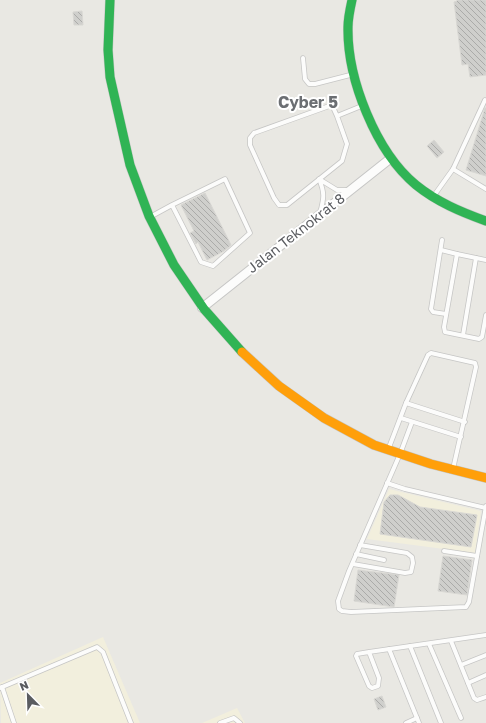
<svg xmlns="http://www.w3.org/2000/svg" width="486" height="723" viewBox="0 0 486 723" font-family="'Golos Text',sans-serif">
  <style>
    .commercial { fill: #f2efdd }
    .building { fill: url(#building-back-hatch); stroke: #d8d7d3 }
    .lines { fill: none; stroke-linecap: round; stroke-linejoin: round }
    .lane-casing { stroke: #c6c6c5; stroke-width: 5.5 }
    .street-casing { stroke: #c6c6c5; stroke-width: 10 }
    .fast-casing { stroke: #c5c5c3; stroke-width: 10 }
    .slow-casing { stroke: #c5c5c3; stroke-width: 10 }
    .lane { stroke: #fcfcfb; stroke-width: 4 }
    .street { stroke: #fcfcfb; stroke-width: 8 }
    .fast { stroke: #30b455; stroke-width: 9 }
    .slow { stroke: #ff9f0a; stroke-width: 9 }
    .labels { text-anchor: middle; stroke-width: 4; stroke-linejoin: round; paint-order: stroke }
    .street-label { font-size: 14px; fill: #5a5c60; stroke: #fff }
    .quarter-label { font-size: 16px; font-weight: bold; fill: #6b6e72; stroke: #fff }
  </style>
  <defs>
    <pattern id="building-back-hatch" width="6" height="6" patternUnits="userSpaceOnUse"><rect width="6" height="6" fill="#cfcfcc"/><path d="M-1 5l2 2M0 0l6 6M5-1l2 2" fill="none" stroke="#ababa9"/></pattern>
  </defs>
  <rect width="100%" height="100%" fill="#e9e8e3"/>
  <g class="commercial">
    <polygon points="389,489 481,511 475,553 367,539"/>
    <polygon points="103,637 140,723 1,723 0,683"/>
    <polygon points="237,708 245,723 202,723"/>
  </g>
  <g class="building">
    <polygon points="457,0 486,0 486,75 470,77 468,64 462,65 454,2 457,1"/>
    <polygon points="82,11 83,25 74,25 73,12"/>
    <polygon points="485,108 486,108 486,176 466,170"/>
    <polygon points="434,140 444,152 437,158 427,146"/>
    <polygon points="205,193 231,245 224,251 207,260 198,242 196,244 190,233 194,231 181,205"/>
    <polygon points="390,495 398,495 420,507 477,515 471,547 380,534 384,502"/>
    <polygon points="443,556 472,560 467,595 438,591"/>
    <polygon points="358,570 399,575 394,607 354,601"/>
    <polygon points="382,696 386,707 378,710 374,699"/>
  </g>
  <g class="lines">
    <g class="lane-casing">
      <g id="lane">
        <polyline points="303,58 305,79 309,84 315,84 354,74"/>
        <polyline points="337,116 332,105 254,133 250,138 250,145 274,198 279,205 287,205 342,161 347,144 337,116 364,105"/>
        <polyline points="453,169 485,100"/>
        <polyline points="433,197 453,169 486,189"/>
        <path d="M320 213C324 198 325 193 319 179L337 190H348"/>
        <polyline points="150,217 172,205 225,179 250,233 213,266 201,262 172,205"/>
        <polyline points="442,240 431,309 433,312 446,314"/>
        <polyline points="441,250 457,254"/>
        <polyline points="486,260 457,254 444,327 445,332 479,339 482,337 486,315"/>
        <polyline points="463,335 476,258"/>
        <polyline points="406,403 465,422"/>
        <polyline points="401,418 461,437"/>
        <polyline points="412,422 400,454 349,571 338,601 339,609 342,611 351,612 466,607 469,602 486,506"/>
        <polyline points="388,450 406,403 428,355 431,353 475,363 476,367 453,469"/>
        <polyline points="387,483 405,489 486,508"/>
        <polyline points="444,551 477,556"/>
        <polyline points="356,554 384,560"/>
        <polyline points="353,564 405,573 411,572 413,563 412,557 407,553 360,545"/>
        <polyline points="451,641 474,698 477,700 486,697"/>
        <polyline points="429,644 461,718"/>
        <polyline points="410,646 441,723"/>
        <polyline points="389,649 419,723"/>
        <polyline points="369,652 379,678 378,686 372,688 369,686 356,656 357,654 369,652 486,635"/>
        <polyline points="461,665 486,655"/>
        <polyline points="468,683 486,675"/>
        <polyline points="2,687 14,723"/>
        <polyline points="0,688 97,647 103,652 131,723"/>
        <polyline points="220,723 234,718 240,723"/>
        <polyline points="406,723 417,718"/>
      </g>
    </g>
    <g class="street-casing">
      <polyline id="street" points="202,308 391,158"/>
    </g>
    <g class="fast-casing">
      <g id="fast">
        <polyline points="110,0 108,50 110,77 130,165 149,216 174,265 204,309 242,352"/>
        <path d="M352 0C350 9 348 18 348 27 347 79 376 152 416 185 437 202 461 212 486 221"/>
      </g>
    </g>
    <g class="slow-casing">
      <polyline id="slow" points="242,352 279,386 324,418 374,445 431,464 486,478"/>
    </g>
    <use href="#lane" class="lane"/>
    <use href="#street" class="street"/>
    <use href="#fast" class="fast"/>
    <use href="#slow" class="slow"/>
  </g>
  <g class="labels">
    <g class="street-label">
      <text transform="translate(296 233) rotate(-38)" y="5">Jalan Teknokrat 8</text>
    </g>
    <g class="quarter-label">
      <text x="308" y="108">Cyber 5</text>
    </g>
  </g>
  <g transform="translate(28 695) rotate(337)" stroke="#ffffff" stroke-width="3" paint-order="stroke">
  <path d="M0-3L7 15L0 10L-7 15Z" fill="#5a5c60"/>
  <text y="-6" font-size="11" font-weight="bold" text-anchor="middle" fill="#5a5c60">N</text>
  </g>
</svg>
